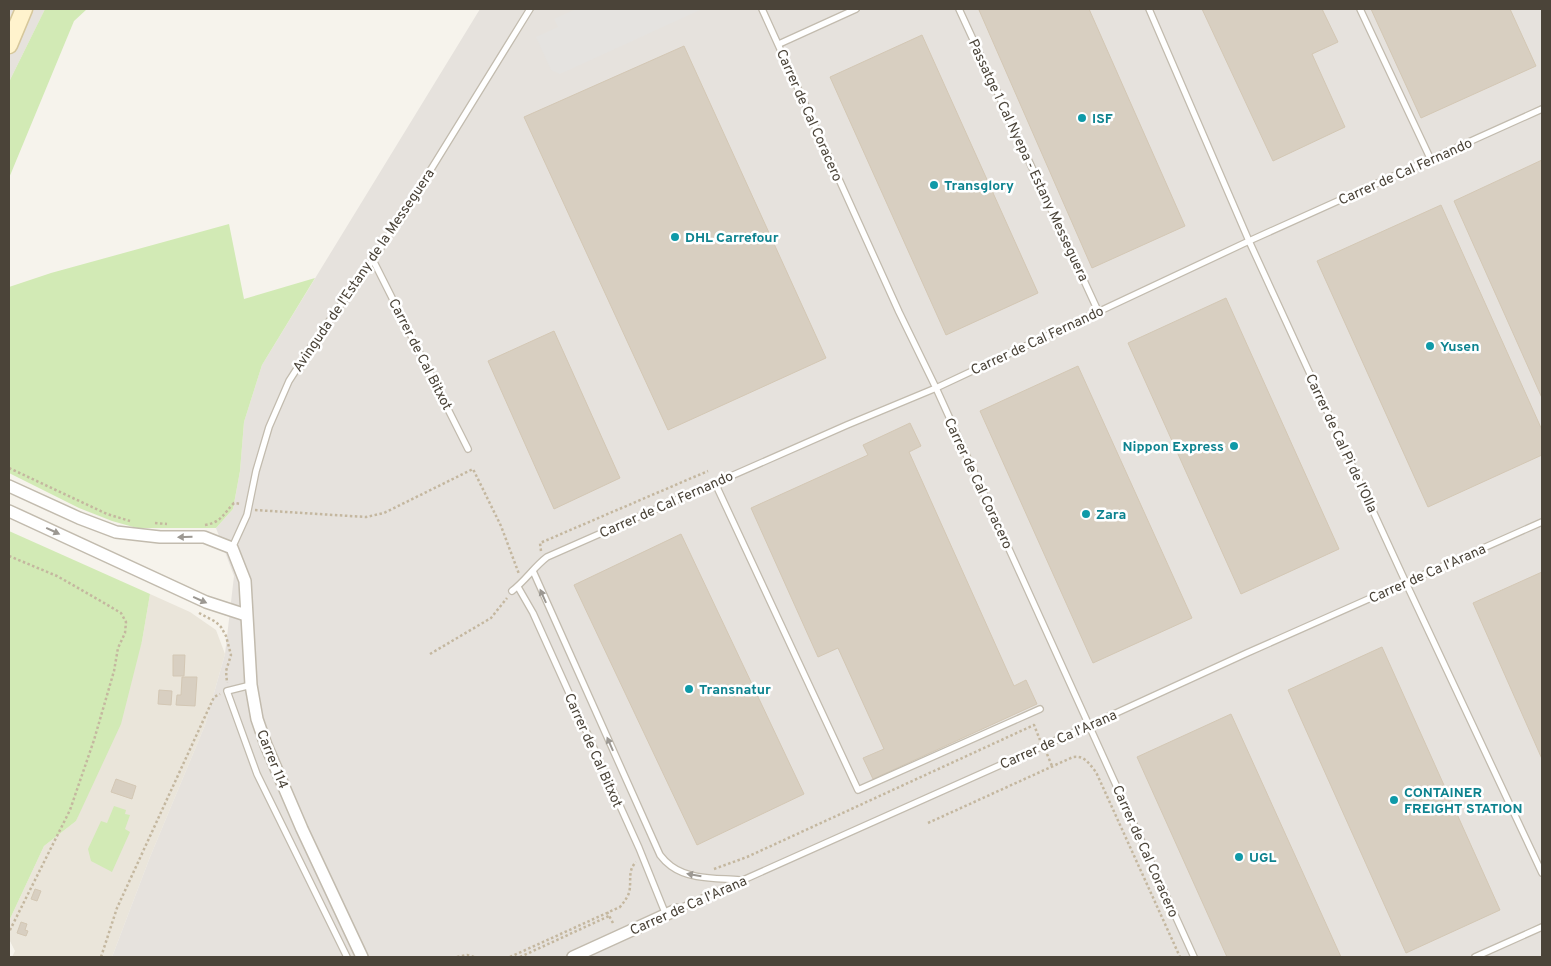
<svg xmlns="http://www.w3.org/2000/svg" width="1551" height="966" viewBox="0 0 1551 966" font-family="Overpass,sans-serif">
  <style>
    .residential { fill: #eae5da }
    .industrial { fill: #e6e2dd }
    .green { fill: #d2eab5 }
    .parking { fill: #e5e3e0 }
    .building { fill: #d8cfc1; stroke: #d3c7b4 }
    .lines { fill: none; stroke-linecap: round; stroke-linejoin: round }
    .lane-casing { stroke: #c2bbae; stroke-width: 8 }
    .street-casing { stroke: #c2bbae; stroke-width: 14 }
    .secondary-casing { stroke: #d6c79b; stroke-width: 19 }
    .path { stroke: #c4b79f; stroke-width: 2.5; stroke-dasharray: 2.5 2.5; stroke-linecap: butt }
    .lane { stroke: #fff; stroke-width: 5.5 }
    .street { stroke: #fff; stroke-width: 11 }
    .secondary { stroke: #fff3cd; stroke-width: 16 }
    .oneway { fill: #9c9892 }
    .culture-dot { fill: #0f9aa8; stroke: #fff; stroke-width: 2 }
    .labels { text-anchor: middle; stroke-width: 5; stroke-linejoin: round; paint-order: stroke }
    .street-label { font-size: 14px; fill: #4b4439; stroke: #fff }
    .culture-label { font-size: 14px; font-weight: bold; fill: #0d838f; stroke: #fff; text-anchor: start }
  </style>
  <rect width="100%" height="100%" fill="#f6f3ec"/>
  <polygon class="residential" points="150,594 190,612 216,630 225,654 205,725 150,857 112,957 12,957 15,951 9,939 9,921 44,846 76,821 142,641"/>
  <g class="industrial">
    <polygon points="9,9 45,9 9,82"/>
    <polygon points="480,9 1542,9 1542,957 112,957 150,857 205,725 225,654 234,576 216,528 233,509 240,471 244,422 262,365"/>
  </g>
  <g class="green">
    <polygon points="45,9 87,9 74,21 9,178 9,82"/>
    <polygon points="229,224 244,299 315,278 262,365 244,422 240,471 233,509 216,528 137,528 112,521 79,508 9,473 9,287 51,273"/>
    <polygon points="9,531 150,594 142,641 121,724 76,821 44,846 9,921"/>
    <polygon points="114,806 126,810 125,814 130,815 125,829 130,832 112,872 91,861 88,849 101,821 107,823"/>
  </g>
  <polygon class="parking" points="576,9 702,9 560,74 551,70 536,37 558,27 554,19"/>
  <g class="building">
    <polygon points="981,9 1089,9 1185,226 1092,268 979,10"/>
    <polygon points="1202,9 1322,9 1338,42 1312,54 1345,127 1273,161"/>
    <polygon points="1371,9 1510,9 1536,66 1421,118"/>
    <polygon points="922,35 1038,293 946,335 830,77"/>
    <polygon points="684,46 826,358 668,430 524,117"/>
    <polygon points="1542,160 1542,398 1454,201"/>
    <polygon points="1441,205 1542,430 1542,455 1428,507 1317,261"/>
    <polygon points="1226,298 1339,549 1241,594 1128,343"/>
    <polygon points="554,331 620,478 554,509 488,361"/>
    <polygon points="1078,366 1192,618 1093,663 980,411"/>
    <polygon points="910,423 921,446 909,452 1014,686 1026,680 1037,704 873,779 863,758 884,749 838,648 818,657 751,508 868,455 863,445"/>
    <polygon points="681,534 804,794 697,845 574,585"/>
    <polygon points="1542,572 1542,759 1473,603"/>
    <polygon points="1382,647 1500,910 1406,953 1288,690"/>
    <polygon points="173,655 185,655 184,676 173,676"/>
    <polygon points="182,677 197,677 195,706 176,705 177,695 181,695"/>
    <polygon points="159,690 172,691 171,705 158,704"/>
    <polygon points="1231,714 1341,957 1227,957 1137,757"/>
    <polygon points="116,779 136,786 132,799 111,792"/>
    <polygon points="35,889 41,891 37,901 31,899"/>
    <polygon points="21,922 27,924 25,930 28,931 26,936 17,933"/>
  </g>
  <g class="lines">
    <g class="lane-casing">
      <g id="lane">
        <polyline points="762,9 899,312 936,388 1194,957"/>
        <polyline points="959,9 1098,311"/>
        <polyline points="1149,9 1249,241 1406,583 1542,873"/>
        <polyline points="1360,9 1431,160"/>
        <polyline points="779,44 856,9"/>
        <polyline points="373,260 468,449"/>
        <polyline points="715,483 858,790 1040,709"/>
        <polyline points="232,548 247,515 256,471 269,427 289,381 316,339 373,260 417,192 530,9"/>
        <path d="M533 571 660 855C663 859 667 863 671 866 690 880 717 878 740 880"/>
        <polyline points="518,587 533,613 639,848 666,915"/>
        <path d="M512 591C525 581 534 567 547 557L847 425 936 388 1249 241 1542 109"/>
        <polyline points="251,685 227,691 257,774 347,957"/>
        <polyline points="676,910 1090,725 1247,653 1542,522"/>
        <polyline points="1475,957 1542,927"/>
      </g>
    </g>
    <g class="street-casing">
      <g id="street">
        <polyline points="9,486 79,518 116,532 160,537 204,537 232,548 245,581 251,685 257,719 266,745 302,829 362,957"/>
        <polyline points="9,511 206,602 246,615"/>
        <polyline points="573,957 676,910"/>
      </g>
    </g>
    <g class="secondary-casing">
      <polyline id="secondary" points="9,45 24,9"/>
    </g>
    <g class="path">
      <polyline points="9,468 107,514 130,521"/>
      <polyline points="255,510 366,517 384,513 473,469 501,526 519,574"/>
      <polyline points="155,523 167,524"/>
      <path d="M205 525C222 522 223 514 234 503L241 504"/>
      <polyline points="541,551 540,543 708,471"/>
      <polyline points="9,556 57,576 99,600 121,613 126,622 125,633 118,648 114,671 94,740 70,810 9,932"/>
      <polyline points="199,613 216,622 221,627 226,636 231,655 226,671 227,683"/>
      <polyline points="430,654 491,618 507,598"/>
      <polyline points="1047,754 1052,766"/>
      <path d="M928 823 1073 757C1085 755 1089 764 1096 772L1180 957"/>
      <polyline points="714,869 747,857 1034,725 1040,740"/>
      <polyline points="607,912 613,923"/>
      <polyline points="101,957 117,908 214,697 220,694"/>
      <polyline points="457,957 467,955 474,957"/>
      <path d="M510 957 620 907C624 902 627 898 629 893 632 881 627 871 636 862"/>
      <polyline points="520,957 609,916"/>
    </g>
    <use href="#lane" class="lane"/>
    <use href="#street" class="street"/>
    <use href="#secondary" class="secondary"/>
  </g>
  <defs><path id="oneway-solid" d="M-6-.8H1V-3.2L6.5 0L1 3.2V.8H-6Z" transform="scale(1.25)"/></defs>
  <g class="oneway">
    <use href="#oneway-solid" transform="translate(53 531) rotate(25)"/>
    <use href="#oneway-solid" transform="translate(185 537) rotate(179)"/>
    <use href="#oneway-solid" transform="translate(543 596) rotate(-114)"/>
    <use href="#oneway-solid" transform="translate(200 600) rotate(24)"/>
    <use href="#oneway-solid" transform="translate(610 744) rotate(-114)"/>
    <use href="#oneway-solid" transform="translate(694 875) rotate(-170)"/>
  </g>
  <g class="culture-dot">
    <circle cx="1082" cy="118" r="5"/>
    <circle cx="934" cy="185" r="5"/>
    <circle cx="675" cy="237" r="5"/>
    <circle cx="1430" cy="346" r="5"/>
    <circle cx="1234" cy="446" r="5"/>
    <circle cx="1086" cy="514" r="5"/>
    <circle cx="689" cy="689" r="5"/>
    <circle cx="1394" cy="800" r="5"/>
    <circle cx="1239" cy="857" r="5"/>
  </g>
  <g class="labels">
    <g class="street-label">
      <text transform="translate(810 115) rotate(66)" y="5">Carrer de Cal Coracero</text>
      <text transform="translate(1029 160) rotate(65)" y="5">Passatge 1 Cal Nyepa - Estany Messeguera</text>
      <text transform="translate(1405 171) rotate(-24)" y="5">Carrer de Cal Fernando</text>
      <text transform="translate(363 270) rotate(-56)" y="5">Avinguda de l'Estany de la Messeguera</text>
      <text transform="translate(1037 340) rotate(-25)" y="5">Carrer de Cal Fernando</text>
      <text transform="translate(421 354) rotate(63)" y="5">Carrer de Cal Bitxot</text>
      <text transform="translate(1342 443) rotate(65)" y="5">Carrer de Cal Pi de l'Olla</text>
      <text transform="translate(979 483) rotate(65)" y="5">Carrer de Cal Coracero</text>
      <text transform="translate(666 504) rotate(-24)" y="5">Carrer de Cal Fernando</text>
      <text transform="translate(1427 573) rotate(-24)" y="5">Carrer de Ca l'Arana</text>
      <text transform="translate(1058 739) rotate(-24)" y="5">Carrer de Ca l'Arana</text>
      <text transform="translate(594 750) rotate(66)" y="5">Carrer de Cal Bitxot</text>
      <text transform="translate(273 759) rotate(68)" y="5">Carrer 114</text>
      <text transform="translate(1146 851) rotate(66)" y="5">Carrer de Cal Coracero</text>
      <text transform="translate(688 905) rotate(-24)" y="5">Carrer de Ca l'Arana</text>
    </g>
    <g class="culture-label">
      <text x="1092" y="123">ISF</text>
      <text x="944" y="190">Transglory</text>
      <text x="685" y="242">DHL Carrefour</text>
      <text x="1440" y="351">Yusen</text>
      <text x="1224" y="451" text-anchor="end">Nippon Express</text>
      <text x="1096" y="519">Zara</text>
      <text x="699" y="694">Transnatur</text>
      <text x="1404" y="797">CONTAINER<tspan x="1404" dy="16">FREIGHT STATION</tspan></text>
      <text x="1249" y="862">UGL</text>
    </g>
  </g>
  <rect width="1551" height="966" fill="none" stroke="#4b4439" stroke-width="20"/>
</svg>
